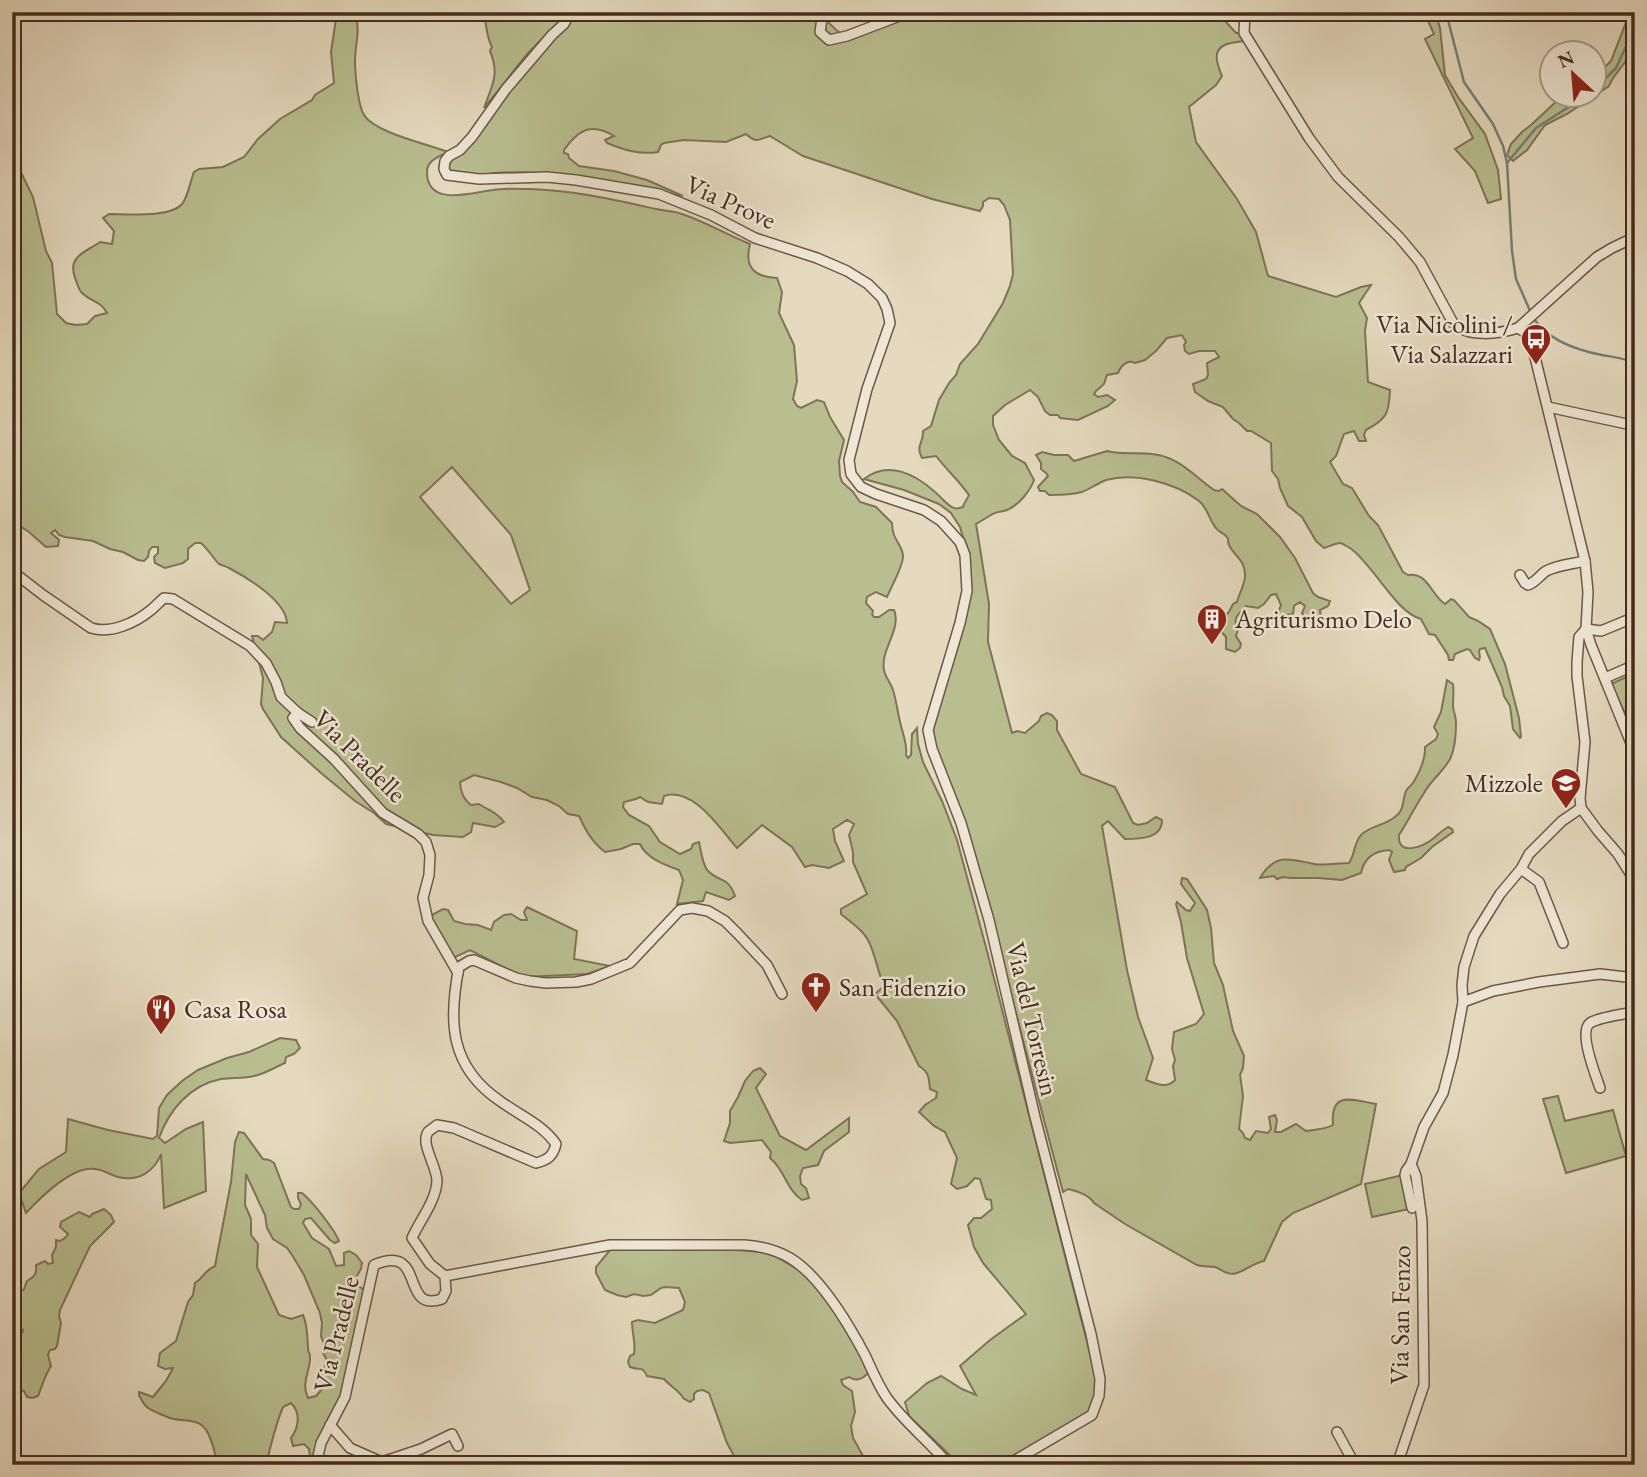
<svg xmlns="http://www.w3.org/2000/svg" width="1647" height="1477" viewBox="0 0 1647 1477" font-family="'EB Garamond',serif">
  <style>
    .green { fill: #b8be8f; stroke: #7e7557; stroke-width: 2; fill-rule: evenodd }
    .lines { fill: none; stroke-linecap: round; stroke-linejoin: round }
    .stream { stroke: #768178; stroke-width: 2.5 }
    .minor-casing { stroke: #6d5847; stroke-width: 12 }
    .minor { stroke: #eee7d5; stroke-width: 9 }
    .labels { text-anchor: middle; stroke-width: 5; stroke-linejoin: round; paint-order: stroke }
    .street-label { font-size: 26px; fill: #452c1f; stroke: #eee7d5 }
    .poi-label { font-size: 26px; fill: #452c1f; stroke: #eee7d5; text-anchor: start }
  </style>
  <rect width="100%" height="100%" fill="#e5dabf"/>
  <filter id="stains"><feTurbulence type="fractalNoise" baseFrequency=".00286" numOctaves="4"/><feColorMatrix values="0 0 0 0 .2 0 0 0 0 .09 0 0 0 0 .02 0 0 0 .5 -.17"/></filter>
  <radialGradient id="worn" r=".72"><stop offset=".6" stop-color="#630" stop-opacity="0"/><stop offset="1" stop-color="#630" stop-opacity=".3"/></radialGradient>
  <g class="green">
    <path d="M337 12H355C361 31 355 43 355 61 355 73 358 106 364 115 375 133 428 144 448 152 439 157 427 160 427 172 427 208 473 192 493 190 505 188 518 189 530 189 572 190 615 200 656 209 665 211 674 211 682 214 706 222 727 235 750 244 744 267 754 277 777 278L782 292 779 313 794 345 797 381 793 399 797 406 801 408 817 400 824 402 830 417 844 440 839 461 840 476 842 482 853 492 860 502 876 507 892 523C892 540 901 542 903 555 904 565 891 587 887 597L876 592 867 597 866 603 873 611 872 614 874 617H879L889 610H894C902 629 880 650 884 670 885 677 891 683 893 690 896 699 897 709 899 717 901 730 908 743 906 755L908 758 911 755 912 734 917 728 918 744 923 762 942 801 957 840 987 951 1096 1377 1095 1395 1089 1412 1007 1463 1003 1465H961L958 1463 909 1416 905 1402 927 1383 941 1376 962 1389 976 1395 960 1366 990 1340 1026 1314 983 1263 974 1247 968 1225 974 1218H981L992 1209 991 1200 986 1199 980 1179 975 1178 967 1186 957 1189 951 1184 957 1158 945 1132 934 1126 919 1112 925 1105 936 1098 937 1092 930 1089C929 1078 929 1072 919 1066L897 1021 875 994 884 986C877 971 874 945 863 933 857 926 848 920 841 914V909L867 894 853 862V852L849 835 854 824 847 820 833 829 835 841 844 861 829 868 812 865 805 867 792 847 762 825 737 848C721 830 693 786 664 796L662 804 648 802 640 797 636 799 624 802 623 807 629 815 649 826 660 842 680 854 691 849 693 844 699 842C701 851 702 862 707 870 712 876 719 878 726 882 731 885 733 891 735 896L729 900 706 892 703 901 677 904 683 880 679 870C665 865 646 858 640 844H633L621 849 605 852C592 842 586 831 579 816L568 814 559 806 547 800 532 797 517 788 501 782 474 775 460 782C461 792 463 799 471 805L479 804C489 811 496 811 504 822L495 827 473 823 471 832 463 837 433 835 386 824 374 813 355 801 321 773 281 737 263 709 261 704 263 678 252 636H258L263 640 272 632 275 622 287 623C286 601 248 578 229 568 228 567 221 565 219 564 213 558 208 549 201 543H195L188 549V559L183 563 165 568 155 563 154 557 158 553V547H152L149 551 148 557 144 561 138 560 123 552 110 549 93 541 65 537 59 535 55 530 51 533 59 540 58 546 46 547 29 532 12 521V154L33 197 46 251 52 263 57 314 66 323 76 325 87 324 95 316 107 313C100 300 91 302 82 293 78 289 77 282 75 278 67 256 86 252 100 242L112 244 114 231 103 218 109 214C127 214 170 218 182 204 188 197 190 182 194 172L199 169 223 167 244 157 258 139 280 119 312 100 315 95 334 83 331 52ZM452 467 511 535 530 590 511 604 420 497Z"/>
    <path d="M483 12H534L537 18 544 20 560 13 563 15 557 24 528 53 484 108C492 85 500 75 490 51L492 47C486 37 487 23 483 12Z"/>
    <path d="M575 12H823C826 22 834 29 843 35L914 12H1217L1236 33H1239L1243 41C1239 42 1235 42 1231 43 1211 47 1216 62 1222 76L1216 85 1189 107 1196 142 1237 199 1256 232 1268 276 1336 297 1361 287 1371 285 1359 303 1367 318 1365 331 1368 382 1390 390C1389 413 1387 419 1366 430L1364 435 1366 441H1359L1354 431 1344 434 1336 456 1330 462 1343 484 1352 488 1369 516 1378 525 1403 572 1408 575C1428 572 1431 595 1445 604L1451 599 1454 600 1469 617 1478 621 1490 629 1505 664 1519 718 1521 737 1520 738 1513 729 1510 706 1504 696 1502 687 1485 648 1480 649 1479 651 1480 657 1479 660 1475 658 1470 650 1467 649 1455 654 1453 660H1449L1448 655 1435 635 1429 634 1421 619C1396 613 1373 564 1350 548 1347 547 1343 543 1340 543 1335 543 1329 547 1324 548L1316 541 1302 517 1288 506 1280 488 1278 479 1272 471 1271 443 1251 431H1247L1239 423 1233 419 1223 407 1208 401 1195 392 1193 384 1206 379 1208 375 1207 363 1219 357 1215 351H1199L1189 354 1185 351 1184 345 1186 342 1182 335 1167 338 1156 351 1145 360 1135 363C1127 359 1121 366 1118 373L1107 375 1104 384 1096 391 1094 394 1098 397 1107 395 1115 400 1108 406 1078 420 1060 418 1058 415H1050L1045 411 1038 397 1030 390 1005 405 993 416V425L999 440 1012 456 1025 463 1034 480C1030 491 1019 505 1007 510 1002 512 996 511 991 515 986 518 981 521 976 524L989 604 988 642 1012 733 1017 731 1025 733 1039 721 1041 716 1047 713 1052 715 1057 721V730L1081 774 1115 787 1133 823 1138 825 1147 823 1156 817 1162 820C1162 839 1139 839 1125 839L1108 821 1102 826 1127 970 1138 1017 1153 1058 1146 1080C1156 1084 1167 1089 1175 1080L1173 1066 1175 1060 1172 1049 1174 1032 1196 1024 1204 1014 1187 958 1181 922 1176 904 1177 902 1186 910 1190 911 1195 903 1181 884 1182 878 1187 879 1207 910 1211 928 1214 963 1223 985 1233 1031 1244 1056 1243 1068 1240 1075 1243 1096 1239 1129 1243 1133 1245 1138 1250 1140 1256 1131 1268 1133 1271 1129 1269 1117 1275 1115 1277 1120 1275 1132H1281L1296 1124 1306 1131C1316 1129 1324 1130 1333 1125 1330 1090 1352 1100 1376 1104L1361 1184 1293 1213 1282 1222 1264 1261C1254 1263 1246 1270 1237 1273 1227 1276 1223 1270 1215 1267 1209 1266 1203 1267 1197 1265L1125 1224 1094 1203C1089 1195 1077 1191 1068 1189L1063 1192 968 832 953 792 934 753 929 724 932 700 964 597 965 544 960 527 951 513 939 504 904 490 864 479C888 460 915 474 935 492 940 496 947 505 952 507 957 510 959 508 963 507 964 502 967 500 969 495 959 481 947 470 936 456L922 458C915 445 924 443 923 431L931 426 939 400 949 383 956 375 960 364 978 344 1003 303 1010 286 1013 274 1010 220 1004 205 999 199 989 198 983 202V206L980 211 932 199 803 156 770 136C758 139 757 144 746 134L726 142 684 140 664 143 661 145 658 152C640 155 624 150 607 143L605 140 614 136C591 122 578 130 564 150V153L568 154 569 158 579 166 614 171 647 180 683 196C635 188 587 175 538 173 524 172 509 172 495 173 477 175 461 183 442 176L439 168 440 163 455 157 516 81 570 21Z"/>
    <polygon points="1424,12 1435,12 1440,28 1445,75 1458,97 1485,134 1498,170 1501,199 1488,203 1475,171 1455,149 1473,138 1425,39 1434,34"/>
    <path d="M1630 12H1635C1635 33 1637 43 1625 62 1619 71 1612 77 1609 86L1567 114 1545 125 1527 150 1513 161 1507 155 1511 144 1522 132 1531 125 1561 97 1565 95 1594 94 1595 77 1611 61Z"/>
    <path d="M1107 451C1122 455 1137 452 1152 454 1178 456 1194 476 1214 490L1219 491 1222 489 1241 506 1257 514 1280 537 1295 558 1313 593 1318 597 1330 601 1328 606 1320 610 1321 617 1319 621H1308L1302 613 1305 606 1300 602 1294 606 1293 614 1281 616 1278 613 1281 605 1276 594 1271 595 1264 604 1258 608 1246 606C1241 612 1230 620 1239 626L1236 636 1241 644 1240 648 1235 652 1226 649V637L1219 629 1223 618 1229 612 1233 604 1237 602C1239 594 1244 586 1245 577 1246 560 1234 556 1229 545 1226 537 1231 541 1225 535 1222 533 1218 531 1216 528 1209 520 1208 508 1199 501 1176 483 1135 472 1106 480 1098 483 1090 489 1082 492 1072 495 1060 495 1049 495L1045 491H1040L1038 487 1048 476 1046 473 1041 469V463L1036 455 1042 452 1054 455H1068L1074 461Z"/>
    <polygon points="1635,673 1635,724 1631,726 1611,684"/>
    <path d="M1447 680 1453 684C1454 692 1453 698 1453 706 1453 711 1456 716 1456 722 1456 733 1455 749 1450 759 1443 772 1431 780 1424 793 1415 807 1408 821 1399 835 1397 857 1423 847 1434 838 1439 834 1441 831 1448 827L1452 829 1453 832 1432 847 1421 858 1406 867 1405 870 1394 872 1389 860 1392 852 1389 850C1374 851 1364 858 1361 873L1342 880 1318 878H1290L1283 877 1277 879 1274 876 1260 878C1276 852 1289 859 1314 864 1325 866 1338 863 1349 863 1355 855 1354 841 1362 834 1370 827 1383 825 1392 819 1406 810 1401 804 1406 791 1407 788 1411 786 1413 783 1419 773 1426 759 1425 747L1436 739 1438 734 1434 727 1441 712Z"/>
    <polygon points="527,907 577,931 574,959 610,966 587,974 523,977 470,950 453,958 430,916 443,909 448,910 454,921 465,924 478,925 491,930 494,922 504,915 511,914 521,920 527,920 524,912"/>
    <path d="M280 1038 296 1040 300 1048 294 1054 286 1057 285 1063C275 1067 265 1074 254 1076 244 1079 231 1077 221 1079 190 1085 169 1110 159 1138L165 1143 186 1129 203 1122 206 1191 164 1208 161 1154C154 1172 138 1182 118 1177 108 1174 99 1167 87 1169 67 1172 40 1198 26 1213L19 1193 39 1169 66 1152 68 1119 108 1130 153 1139 157 1136 159 1108 167 1095 182 1081 198 1070 227 1058 249 1052Z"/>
    <path d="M760 1068 766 1074 756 1088 780 1136 806 1150 849 1118V1132L824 1151 818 1165 803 1168 800 1176 801 1184 806 1188 809 1198 802 1200C786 1189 785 1170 770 1158L771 1152 762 1140 730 1143 724 1141 730 1123V1111L738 1097 745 1081 753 1071Z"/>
    <polygon points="1558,1096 1565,1121 1613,1110 1626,1156 1566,1173 1543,1099"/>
    <path d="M239 1132 244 1133 263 1159 269 1160 274 1163 291 1207 294 1209H299L301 1204 298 1198V1193H302C312 1201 335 1230 339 1241L335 1243 330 1240 311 1218 305 1219 303 1223 312 1238 329 1249 336 1266 344 1265V1253L349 1251 356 1255 362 1263 361 1269 355 1279 358 1286 365 1290 343 1393 314 1465H304L310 1457 309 1449 304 1444 293 1446 291 1438C299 1427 301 1413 291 1403L283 1407C275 1426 271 1445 266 1465H216C216 1455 214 1447 210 1438 203 1418 191 1422 174 1419 168 1418 153 1411 148 1408 144 1405 141 1399 139 1395V1392L153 1397 166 1381 173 1368 165 1369 158 1366 160 1353 176 1341 188 1302 193 1295 195 1283C204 1277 204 1271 215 1266L231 1182 235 1142ZM246 1174 265 1215 267 1228 273 1239 287 1248 292 1255 304 1275 320 1313 322 1323 321 1336 324 1344 323 1353 327 1360 324 1369 323 1388 316 1396 308 1398C301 1384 309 1374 310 1359 310 1350 309 1357 308 1348 307 1336 308 1326 303 1315L291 1319 279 1315 257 1267 258 1244 251 1235V1219L245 1205Z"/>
    <polygon points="1403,1175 1409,1209 1372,1217 1365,1184"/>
    <path d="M104 1209 111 1215 114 1222 90 1246 60 1310 59 1316 61 1323 57 1346 55 1349 50 1350 48 1355 51 1366C45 1375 42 1386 38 1396L33 1398 27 1397 24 1391 12 1388V1348L16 1347 23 1330 18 1328 14 1330 12 1336V1298L24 1289 27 1281C35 1276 37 1274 36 1265L45 1261 48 1264 53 1263 52 1255 56 1247V1240L60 1241 65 1238 68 1234 60 1227 61 1222 79 1212 90 1217 92 1214Z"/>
    <path d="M610 1250H736L762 1252 777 1257 800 1271 811 1281 842 1320 871 1370C865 1377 858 1383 849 1377L841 1380 843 1385 852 1391 855 1412 851 1426 853 1438 868 1465H739L727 1443 709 1393 703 1390 697 1391 694 1394V1399L690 1402 683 1398C681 1392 670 1386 664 1379L647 1376C642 1365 640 1371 630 1367L628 1362 630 1356 634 1354C636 1344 632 1332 632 1322L638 1320 655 1323 683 1310 685 1302 679 1288 665 1287 661 1288 651 1295 643 1296 634 1294 626 1297 617 1295 605 1290 596 1273V1267Z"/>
  </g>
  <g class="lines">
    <g class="stream">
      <polyline points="1446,12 1464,82 1493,124 1503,146 1507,163 1512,251 1516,279 1531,313"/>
      <polyline points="1594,90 1616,68 1635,27"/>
      <polyline points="1507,163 1536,128 1589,94"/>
      <path d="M1534 319C1549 341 1576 350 1602 355 1613 357 1624 358 1635 363"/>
    </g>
    <g class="minor-casing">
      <g id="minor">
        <polyline points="570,12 564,24 552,35 506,89 472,137 460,150 449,156 445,161 444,169 447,175 479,179 547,177 576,180 659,194 711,215 755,238 817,258 847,271 868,284 882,298 887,309 890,323 867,389 849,460 851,474 861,487 876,494 924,510 941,521 960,542 965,555 967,591 960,623 928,730 932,749 961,823 989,920 1035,1117 1091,1334 1100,1379 1099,1396 1092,1415 1007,1465"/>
        <polyline points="823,12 820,32 829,40 847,36 910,12"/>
        <path d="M1245 12 1244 33 1309 138 1338 177 1399 237 1420 262 1453 323C1467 338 1499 334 1518 328"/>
        <polyline points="1518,328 1526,333 1531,341 1585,561 1588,592 1586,629 1591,645 1635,753"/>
        <polyline points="1518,328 1597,257 1612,248 1635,237"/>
        <polyline points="1548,407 1627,424 1635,428"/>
        <path d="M12 571 43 595 91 628C111 634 135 623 151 610 156 606 159 602 164 598L173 599 250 646 266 663 276 682 281 697 298 713"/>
        <path d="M1520 575 1525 583 1528 585C1536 582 1539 576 1546 571 1558 565 1572 564 1585 561"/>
        <polyline points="1586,629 1579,637 1577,662 1577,676 1585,742 1580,798 1581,808 1598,831 1618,854 1635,881"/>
        <polyline points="1586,629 1601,631 1635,617"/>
        <polyline points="1605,678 1635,665"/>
        <polyline points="312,722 298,713 293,718 300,728 334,759 383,813 418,834 426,842 430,855 429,875 423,898 428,921 458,973"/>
        <polyline points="1521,869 1539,882 1563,943"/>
        <polyline points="1463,1002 1493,991 1539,982 1600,974 1635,978"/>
        <path d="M1600 1088C1596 1076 1578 1032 1590 1023 1599 1017 1624 1014 1635 1012"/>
        <polyline points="1412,1208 1405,1175 1406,1171 1411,1164 1424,1127 1443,1093 1453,1055 1463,1002 1462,985 1464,967 1474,936 1500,894 1521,869 1529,854 1562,821 1581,808"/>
        <path d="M445 1276 610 1245H744C760 1246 776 1250 790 1258 820 1276 849 1325 865 1355 872 1370 878 1385 887 1398 905 1423 930 1442 949 1465"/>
        <polyline points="330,1425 350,1448 382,1462 421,1449 452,1434 458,1446"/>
        <polyline points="1337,1432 1355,1465"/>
        <path d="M316 1465 321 1443 345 1397 374 1265C427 1242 399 1314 442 1299L446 1291 445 1276 430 1264 412 1238C420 1220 436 1201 437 1181 437 1166 420 1144 428 1132 431 1129 434 1128 437 1125L454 1128 536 1163C548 1160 553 1156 556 1144 542 1124 519 1115 500 1101 450 1067 448 1022 459 967L469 961 474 960 516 978 530 981 546 983 576 982 591 979 630 963 680 910 692 908 708 911 725 921 738 934 767 965 782 994"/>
        <polyline points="1397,1465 1424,1385 1422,1221 1416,1176 1411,1164"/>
      </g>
    </g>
    <use href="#minor" class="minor"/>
  </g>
  <defs>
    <g id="bus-pin" transform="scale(1.575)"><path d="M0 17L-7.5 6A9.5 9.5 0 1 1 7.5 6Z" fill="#8f2418" stroke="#eee7d5"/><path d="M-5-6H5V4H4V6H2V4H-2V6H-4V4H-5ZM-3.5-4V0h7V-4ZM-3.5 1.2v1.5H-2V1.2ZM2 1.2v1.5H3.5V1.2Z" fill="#fff"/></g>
    <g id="building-pin" transform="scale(1.575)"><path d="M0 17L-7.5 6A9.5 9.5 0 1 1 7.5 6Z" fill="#8f2418" stroke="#eee7d5"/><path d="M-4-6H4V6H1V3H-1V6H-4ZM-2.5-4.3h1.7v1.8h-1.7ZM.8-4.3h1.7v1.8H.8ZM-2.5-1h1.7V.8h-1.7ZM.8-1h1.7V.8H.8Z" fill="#fff"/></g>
    <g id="school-pin" transform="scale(1.575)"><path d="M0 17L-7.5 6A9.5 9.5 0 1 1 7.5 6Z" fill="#8f2418" stroke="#eee7d5"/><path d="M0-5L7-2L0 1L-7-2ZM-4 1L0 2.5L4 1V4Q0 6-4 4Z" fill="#fff"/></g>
    <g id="church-pin" transform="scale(1.575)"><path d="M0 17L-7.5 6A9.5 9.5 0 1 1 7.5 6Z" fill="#8f2418" stroke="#eee7d5"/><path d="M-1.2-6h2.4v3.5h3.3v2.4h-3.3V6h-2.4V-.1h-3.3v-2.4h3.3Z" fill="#fff"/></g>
    <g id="restaurant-pin" transform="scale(1.575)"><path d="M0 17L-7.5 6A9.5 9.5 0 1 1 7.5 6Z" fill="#8f2418" stroke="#eee7d5"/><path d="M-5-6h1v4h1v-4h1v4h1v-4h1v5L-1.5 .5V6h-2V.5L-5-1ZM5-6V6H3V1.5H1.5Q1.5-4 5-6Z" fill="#fff"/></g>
  </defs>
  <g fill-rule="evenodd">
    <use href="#bus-pin" x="1536" y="339"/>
    <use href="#building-pin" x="1212" y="619"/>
    <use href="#school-pin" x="1566" y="783"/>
    <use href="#church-pin" x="816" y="987"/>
    <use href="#restaurant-pin" x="161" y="1009"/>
  </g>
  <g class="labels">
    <g class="street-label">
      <text transform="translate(731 202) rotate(24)" y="9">Via Prove</text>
      <text transform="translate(360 756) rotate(45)" y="9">Via Pradelle</text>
      <text transform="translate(1033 1019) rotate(77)" y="9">Via del Torresin</text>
      <text transform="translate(1400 1315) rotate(-89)" y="9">Via San Fenzo</text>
      <text transform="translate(336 1334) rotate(-76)" y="9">Via Pradelle</text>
    </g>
    <g class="poi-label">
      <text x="1513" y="333" text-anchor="end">Via Nicolini /<tspan x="1513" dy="30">Via Salazzari</tspan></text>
      <text x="1235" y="628">Agriturismo Delo</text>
      <text x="1543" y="792" text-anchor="end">Mizzole</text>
      <text x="839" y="996">San Fidenzio</text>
      <text x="184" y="1018">Casa Rosa</text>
    </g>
  </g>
  <rect width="1647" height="1477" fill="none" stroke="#e5dabf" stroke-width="42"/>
  <rect x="14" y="14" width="1619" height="1449" fill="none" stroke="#452c1f" stroke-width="3.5"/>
  <rect x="21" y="21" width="1605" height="1435" fill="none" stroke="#452c1f" stroke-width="2"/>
  <g transform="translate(1573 74) rotate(334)"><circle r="33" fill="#eee7d5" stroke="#aa9c8c" stroke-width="2"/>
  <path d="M0-5L12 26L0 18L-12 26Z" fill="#8f2418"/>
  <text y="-10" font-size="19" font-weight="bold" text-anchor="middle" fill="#452c1f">N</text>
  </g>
  <rect width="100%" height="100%" filter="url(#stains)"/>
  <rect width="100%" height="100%" fill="url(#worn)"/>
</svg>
